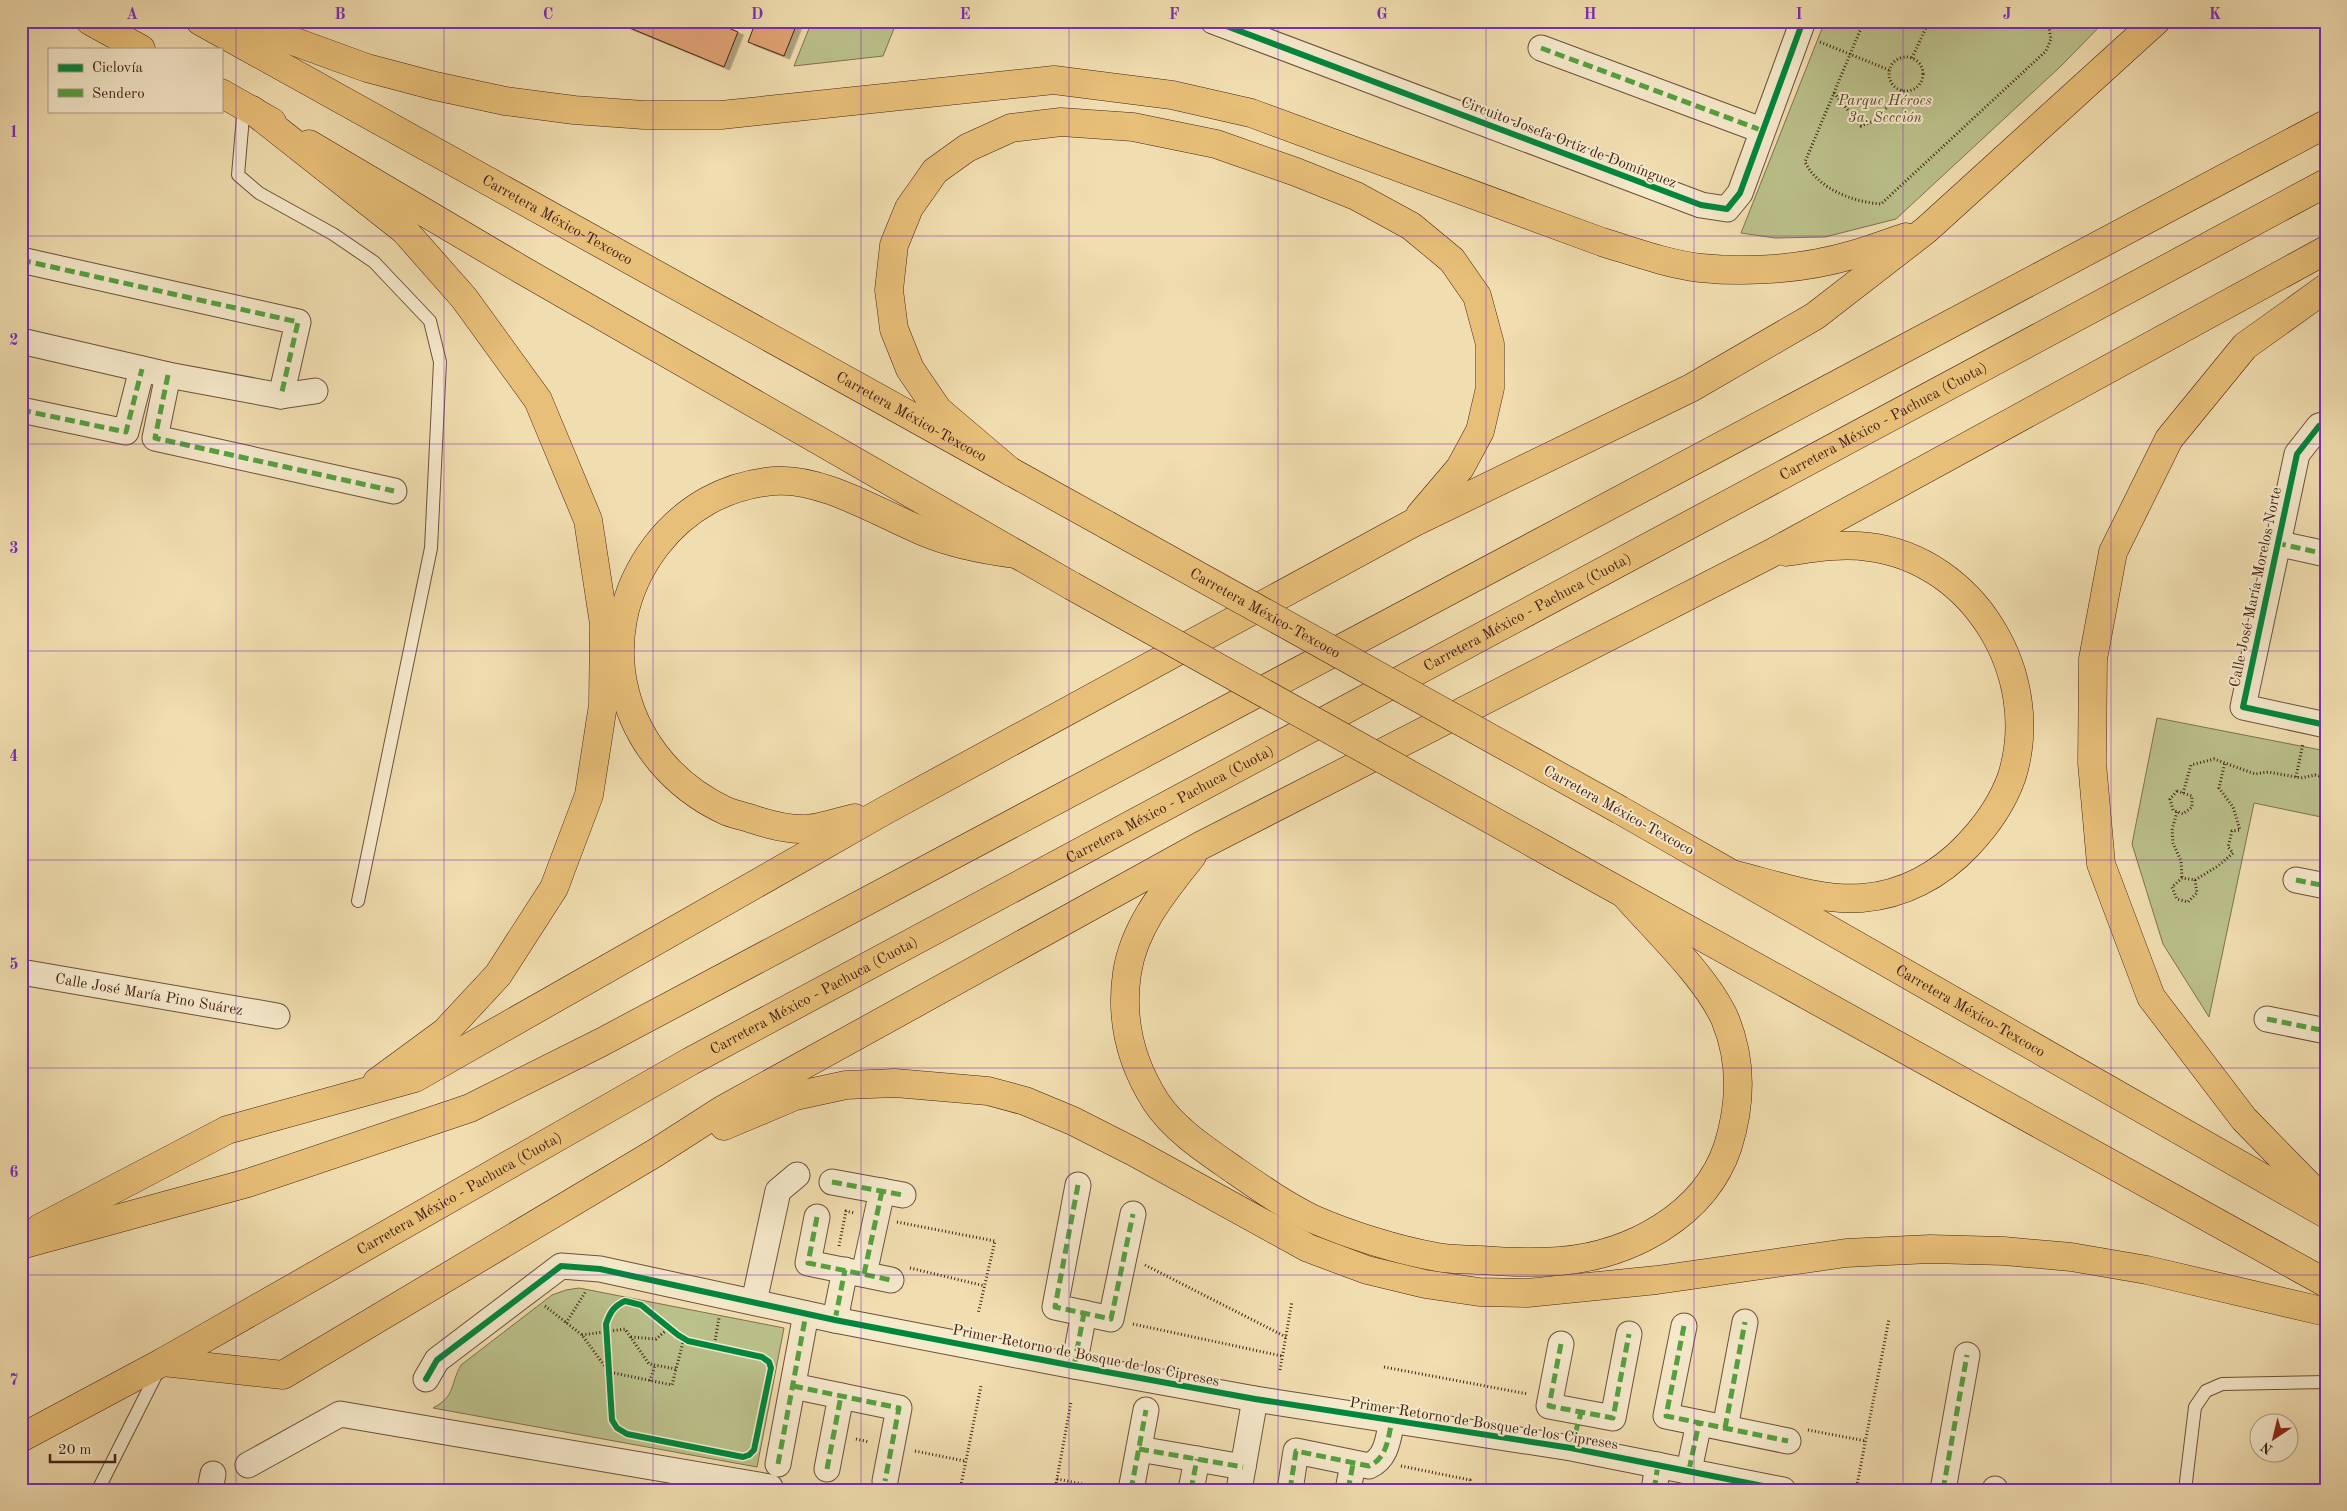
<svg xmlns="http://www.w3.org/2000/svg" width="2347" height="1511" viewBox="0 0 2347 1511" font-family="'Old Standard TT',serif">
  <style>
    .green { fill: #bbc18b; stroke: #7f7150 }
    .building { fill: #e3a475; stroke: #432115; filter: url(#shadow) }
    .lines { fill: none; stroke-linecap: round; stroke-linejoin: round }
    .service-casing { stroke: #6e503c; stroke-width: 14 }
    .minor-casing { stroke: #6e503c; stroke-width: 27 }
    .trunk-casing { stroke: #432115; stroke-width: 29 }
    .motorway-casing { stroke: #432115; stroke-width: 29 }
    .path { stroke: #432115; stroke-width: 3; stroke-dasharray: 1 2.5; stroke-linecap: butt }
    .service { stroke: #f6eacc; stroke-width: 12 }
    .minor { stroke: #f6eacc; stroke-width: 25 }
    .trunk { stroke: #e8bf78; stroke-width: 28 }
    .motorway { stroke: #e8bf78; stroke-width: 28 }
    .trunk-bridge-casing { stroke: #432115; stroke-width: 29; stroke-linecap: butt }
    .trunk-bridge { stroke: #e8bf78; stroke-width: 28 }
    .quiet { stroke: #55a240; stroke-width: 5; stroke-dasharray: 10 5; stroke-linecap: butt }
    .cycleway-casing { stroke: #f6eacc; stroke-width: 9 }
    .cycleway { stroke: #00873e; stroke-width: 6 }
    .grid { fill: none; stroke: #7b2cbf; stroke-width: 1; stroke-opacity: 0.55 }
    .labels { text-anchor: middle; stroke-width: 4; stroke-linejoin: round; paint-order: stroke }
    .park-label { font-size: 15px; font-style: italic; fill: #614932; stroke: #f6eacc }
    .street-label { font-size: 15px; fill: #432115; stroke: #f6eacc }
    .neatline { fill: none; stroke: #7b2cbf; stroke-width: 2 }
    .grid-label { font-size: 16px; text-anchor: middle; font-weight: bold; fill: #7b2cbf }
  </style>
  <defs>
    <filter id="shadow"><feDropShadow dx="5.5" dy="3" stdDeviation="0" flood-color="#0004"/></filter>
  </defs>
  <rect width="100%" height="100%" fill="#f1deb0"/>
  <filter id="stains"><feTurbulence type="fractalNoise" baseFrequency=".004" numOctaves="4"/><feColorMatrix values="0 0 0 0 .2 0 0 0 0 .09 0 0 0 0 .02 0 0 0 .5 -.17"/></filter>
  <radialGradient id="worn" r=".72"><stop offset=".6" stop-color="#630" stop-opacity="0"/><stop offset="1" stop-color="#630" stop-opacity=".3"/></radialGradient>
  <g class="green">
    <polygon points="812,21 897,21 883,56 794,66"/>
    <polygon points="1825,21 2105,21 2061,66 1896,219 1825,237 1775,238 1741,233"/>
    <polygon points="2157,718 2326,751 2326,818 2254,803 2209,1017 2163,944 2132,844"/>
    <path d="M579 1288 784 1328 757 1467 433 1408C456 1396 450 1384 461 1365L552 1295 566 1290Z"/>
  </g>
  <g class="building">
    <polygon points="613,21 712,21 738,32 724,67"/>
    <polygon points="756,21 798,21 784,56 748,42"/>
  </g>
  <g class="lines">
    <g class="service-casing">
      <g id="service">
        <polyline points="244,105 238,175 259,193 333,234 374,262 430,321 440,362 431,548 358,901"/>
        <polyline points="98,1490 159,1369"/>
        <polyline points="2185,1490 2195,1407 2206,1391 2222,1384 2326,1382"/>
      </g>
    </g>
    <g class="minor-casing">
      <g id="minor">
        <polyline points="1213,21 1701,205 1727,209 1740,193 1803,21"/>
        <polyline points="1541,48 1761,130"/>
        <polyline points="21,260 298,322 281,396"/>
        <polyline points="21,341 168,375 281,396 315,391"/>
        <polyline points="168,375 155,438 394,491"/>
        <polyline points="21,410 126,432 142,369"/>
        <polyline points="2326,424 2319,426 2297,454 2243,707 2326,725"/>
        <polyline points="2276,543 2326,554"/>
        <polyline points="2296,880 2326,886"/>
        <path id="s1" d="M21 972 277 1016"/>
        <polyline points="2267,1019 2326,1031"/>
        <polyline points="832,1182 903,1195"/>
        <polyline points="1078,1185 1055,1307 1111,1319 1133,1214"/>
        <polyline points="817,1217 808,1263 891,1280"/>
        <polyline points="864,1274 882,1191"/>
        <polyline points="754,1302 778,1191 797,1175"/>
        <polyline points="835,1320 845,1270"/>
        <polyline points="1684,1326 1666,1416 1788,1441"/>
        <polyline points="1561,1344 1549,1406 1613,1418 1629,1334"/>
        <polyline points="1074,1366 1084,1313"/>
        <polyline points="426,1379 437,1360 561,1266 600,1269 835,1320 1074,1366 1255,1399 1571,1448 1783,1490"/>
        <polyline points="793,1386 899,1408 885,1481"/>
        <polyline points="1725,1428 1745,1322"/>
        <polyline points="1139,1449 1243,1467"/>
        <polyline points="778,1464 806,1314"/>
        <polyline points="248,1465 340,1414 770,1487 770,1490"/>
        <polyline points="827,1469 841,1396"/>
        <polyline points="1689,1470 1699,1423"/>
        <polyline points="210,1490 213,1474"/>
        <polyline points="1131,1490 1146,1410"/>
        <polyline points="1191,1490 1197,1459"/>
        <polyline points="1239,1490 1255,1399"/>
        <path d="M1290 1490 1296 1451 1369 1466C1387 1458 1388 1439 1392 1420"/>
        <polyline points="1348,1490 1353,1464"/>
        <polyline points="1654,1490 1658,1465"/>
        <polyline points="1943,1490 1967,1355"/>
        <polyline points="1995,1490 1995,1489"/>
      </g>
    </g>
    <g class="trunk-casing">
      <g id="trunk">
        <polyline points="90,21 141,49"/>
        <path id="s2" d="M200 21 1107 525"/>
        <polyline points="221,93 272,122"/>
        <polyline points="309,144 522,270 1072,586"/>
        <path id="s3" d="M1620 810 2326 1214"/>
        <polyline points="1556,856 2326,1283"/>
      </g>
    </g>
    <g class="motorway-casing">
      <g id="motorway">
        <path d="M238 21 367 68 435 86 505 101 574 110 644 115H721L1054 80 1172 95 1251 113 1602 242C1635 252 1667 264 1701 268 1750 273 1804 269 1852 255 1870 250 1888 243 1906 237"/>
        <polyline points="252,110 404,230 464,298 538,400 588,520 604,624 603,705 589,795 554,888 498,975 445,1032 377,1082"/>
        <polyline points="2326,288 2245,346 2169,439 2113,552 2093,659 2092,763 2101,864 2151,997 2244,1119 2326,1203"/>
        <polyline points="1011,472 938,410 910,369 894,329 889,290 894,245 909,208 935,171 967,148 1011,128 1061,122 1133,127 1216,144 1296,172 1356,196 1411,226 1452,260 1477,296 1490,344 1490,388 1480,431 1460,468 1420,515"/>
        <path d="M855 818C840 821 816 830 802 829 785 829 767 824 752 819 743 816 732 814 724 810 621 761 587 637 656 546 685 508 726 485 774 481 821 477 879 513 922 531 952 544 984 550 1016 554"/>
        <path d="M1192 856C1164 891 1134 927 1127 973 1120 1020 1131 1063 1156 1102 1174 1129 1204 1149 1230 1167 1256 1185 1284 1205 1313 1219 1350 1235 1397 1250 1437 1257 1451 1260 1466 1259 1480 1260 1506 1262 1534 1263 1560 1261 1630 1255 1705 1216 1728 1146 1741 1104 1742 1060 1725 1019 1707 978 1655 929 1625 895"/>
        <path d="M1736 875C1776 885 1820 901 1862 898 1903 895 1940 875 1968 845 1987 825 2003 802 2012 776 2043 675 1974 560 1869 547 1841 543 1814 548 1786 552"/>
        <polyline points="724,1126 795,1096 846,1085 895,1083 988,1091 1025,1101 1073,1121 1134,1152 1308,1248 1367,1270 1425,1284 1479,1292 1527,1293 1657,1280 1846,1253 1930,1249 2004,1251 2071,1257 2147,1270 2326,1312"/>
        <polyline points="40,1228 227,1130 415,1078 884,811 1413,523 1691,388 1815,316 1926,230 2156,21"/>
        <polyline points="21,1245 248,1183 470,1108 602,1042 2326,124"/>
        <polyline points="163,1362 283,1375 655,1153 722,1110 1200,846 1770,554 2326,250"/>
        <path id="s4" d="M21 1438 163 1362 691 1061 2326 183"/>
      </g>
    </g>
    <g class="path">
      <polyline points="840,21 841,23 856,21"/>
      <path d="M1864 21 1805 162C1818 189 1853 202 1881 204L2046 51 2051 39 2049 28 2041 21"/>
      <polyline points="1820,42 1889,70"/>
      <circle cx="1906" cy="74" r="17"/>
      <polyline points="1912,58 1929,21"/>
      <polyline points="1834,93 1861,126 1874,121 1903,90"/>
      <polyline points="2296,777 2303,743"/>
      <polygon points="2177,791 2192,796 2192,807 2183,814 2173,810 2170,799"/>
      <polyline points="2183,793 2191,765 2214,759 2255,774 2268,772 2301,778 2315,775 2326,778"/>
      <polyline points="2177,812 2172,830 2173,843 2181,861 2182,878"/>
      <polyline points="2195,880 2197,893 2188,902 2177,899 2172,887 2182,878 2195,880 2218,866 2233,853 2228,847 2232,831 2240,830 2233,807 2219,788 2225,762"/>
      <polyline points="897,1222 995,1241 978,1314"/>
      <polyline points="839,1246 846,1211 854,1213"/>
      <polyline points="1145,1265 1286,1337"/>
      <polyline points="910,1268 985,1286"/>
      <polyline points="545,1306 582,1335 609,1372 672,1385 684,1338"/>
      <polyline points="566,1323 586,1291"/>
      <polyline points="1133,1324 1282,1356"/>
      <polyline points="582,1335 625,1329 649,1364 676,1369"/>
      <polyline points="631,1337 656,1339 669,1328"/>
      <polyline points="714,1347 719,1318"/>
      <polyline points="1384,1367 1528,1394"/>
      <polyline points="1280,1370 1292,1301"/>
      <polyline points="650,1381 655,1365"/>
      <polyline points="1808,1430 1866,1441"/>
      <polyline points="856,1439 869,1442"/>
      <polyline points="915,1451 965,1461"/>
      <polyline points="1401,1466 1470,1480 1468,1490"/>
      <polyline points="1057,1479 1108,1489"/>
      <polyline points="960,1490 981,1386"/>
      <polyline points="1055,1490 1071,1402"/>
      <polyline points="1856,1490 1889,1319"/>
    </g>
    <use href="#service" class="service"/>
    <use href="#minor" class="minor"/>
    <use href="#trunk" class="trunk"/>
    <use href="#motorway" class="motorway"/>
    <g class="trunk-bridge-casing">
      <g id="trunk-bridge">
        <path id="s5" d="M1107 525 1620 810"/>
        <polyline points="1072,586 1556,856"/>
      </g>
    </g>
    <use href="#trunk-bridge" class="trunk-bridge"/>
    <g class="quiet">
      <polyline points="1541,48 1761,130"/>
      <polyline points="21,260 298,322 281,396"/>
      <polyline points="168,375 155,438 394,491"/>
      <polyline points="21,410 126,432 142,369"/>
      <polyline points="2276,543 2326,554"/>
      <polyline points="2296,880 2326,886"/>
      <polyline points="2267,1019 2326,1031"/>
      <polyline points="832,1182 903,1195"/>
      <polyline points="1078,1185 1055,1307 1111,1319 1133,1214"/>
      <polyline points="817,1217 808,1263 891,1280"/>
      <polyline points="864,1274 882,1191"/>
      <polyline points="835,1320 845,1270"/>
      <polyline points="1684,1326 1666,1416 1788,1441"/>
      <polyline points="1561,1344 1549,1406 1613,1418 1629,1334"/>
      <polyline points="1074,1366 1084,1313"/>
      <polyline points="793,1386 899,1408 885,1481"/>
      <polyline points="1725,1428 1745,1322"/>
      <polyline points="1571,1448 1581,1413"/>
      <polyline points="1139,1449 1243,1467"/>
      <polyline points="778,1464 806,1314"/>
      <polyline points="827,1469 841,1396"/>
      <polyline points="1689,1470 1699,1423"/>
      <polyline points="1131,1490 1146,1410"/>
      <polyline points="1191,1490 1197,1459"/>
      <path d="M1290 1490 1296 1451 1369 1466C1387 1458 1388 1439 1392 1420"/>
      <polyline points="1348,1490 1353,1464"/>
      <polyline points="1654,1490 1658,1465"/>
      <polyline points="1943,1490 1967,1355"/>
    </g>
    <g class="cycleway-casing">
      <g id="cycleway">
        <polyline points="1213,21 1701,205 1727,209 1740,193 1803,21"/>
        <polyline points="2326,424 2319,426 2297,454 2243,707 2326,725"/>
        <path d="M625 1301 641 1305 678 1335 688 1341 762 1357 769 1362 771 1368 754 1450 749 1455 743 1457 627 1434 617 1428 612 1420 606 1324C610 1312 614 1306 625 1301Z"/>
        <polyline points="426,1379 437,1360 561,1266 600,1269 835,1320 1074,1366 1255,1399 1571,1448 1783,1490"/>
      </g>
    </g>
    <use href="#cycleway" class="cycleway"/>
  </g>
  <path class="grid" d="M236 21V1490M444 21V1490M653 21V1490M861 21V1490M1069 21V1490M1278 21V1490M1486 21V1490M1694 21V1490M1903 21V1490M2111 21V1490M21 236H2326M21 444H2326M21 651H2326M21 860H2326M21 1068H2326M21 1275H2326"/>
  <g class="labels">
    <g class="park-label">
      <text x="1885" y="105">Parque Héroes<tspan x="1885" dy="17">3a. Sección</tspan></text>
    </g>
    <g class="street-label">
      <text transform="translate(1569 142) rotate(21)" y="5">Circuito Josefa Ortiz de Domínguez</text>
      <text dy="5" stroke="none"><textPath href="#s2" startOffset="409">Carretera México-Texcoco</textPath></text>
      <text dy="5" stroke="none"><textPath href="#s2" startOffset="814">Carretera México-Texcoco</textPath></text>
      <text dy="5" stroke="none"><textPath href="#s4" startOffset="2122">Carretera México - Pachuca (Cuota)</textPath></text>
      <text transform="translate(2255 587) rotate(-78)" y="5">Calle José María Morelos Norte</text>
      <text dy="5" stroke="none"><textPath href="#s4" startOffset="1718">Carretera México - Pachuca (Cuota)</textPath></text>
      <text dy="5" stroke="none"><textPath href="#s5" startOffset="181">Carretera México-Texcoco</textPath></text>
      <text dy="5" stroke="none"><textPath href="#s4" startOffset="1312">Carretera México - Pachuca (Cuota)</textPath></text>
      <text transform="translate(1619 810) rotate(29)" y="5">Carretera México-Texcoco</text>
      <text dy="5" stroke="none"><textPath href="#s1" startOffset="130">Calle José María Pino Suárez</textPath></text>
      <text dy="5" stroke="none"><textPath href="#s4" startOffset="908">Carretera México - Pachuca (Cuota)</textPath></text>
      <text dy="5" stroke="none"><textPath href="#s3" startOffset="404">Carretera México-Texcoco</textPath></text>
      <text dy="5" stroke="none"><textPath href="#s4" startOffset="502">Carretera México - Pachuca (Cuota)</textPath></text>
      <text transform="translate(1086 1355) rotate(11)" y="5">Primer Retorno de Bosque de los Cipreses</text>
      <text transform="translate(1484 1423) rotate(9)" y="5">Primer Retorno de Bosque de los Cipreses</text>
    </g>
  </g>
  <rect width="2347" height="1511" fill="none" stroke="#f1deb0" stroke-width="55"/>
  <rect x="48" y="48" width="175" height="65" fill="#f6eacc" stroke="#ae9a83"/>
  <rect x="58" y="64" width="25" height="8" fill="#00873e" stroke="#ae9a83"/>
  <text x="92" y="72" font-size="15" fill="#432115">Ciclovía</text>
  <rect x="58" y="89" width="25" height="8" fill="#55a240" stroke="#ae9a83"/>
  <text x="92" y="98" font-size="15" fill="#432115">Sendero</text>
  <g transform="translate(2274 1438) rotate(215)"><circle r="24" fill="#f6eacc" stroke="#ae9a83"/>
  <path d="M0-4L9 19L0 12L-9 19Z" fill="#8f2418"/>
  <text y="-8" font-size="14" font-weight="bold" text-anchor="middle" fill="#432115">N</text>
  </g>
  <path d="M50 1454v8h65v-8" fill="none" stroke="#432115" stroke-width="2.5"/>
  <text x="58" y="1454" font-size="15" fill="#432115" stroke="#f6eacc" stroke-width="4" paint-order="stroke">20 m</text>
  <rect x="28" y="28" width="2292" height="1456" class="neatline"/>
  <g class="grid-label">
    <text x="132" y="19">A</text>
    <text x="340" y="19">B</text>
    <text x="548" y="19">C</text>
    <text x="757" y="19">D</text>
    <text x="965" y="19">E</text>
    <text x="1174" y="19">F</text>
    <text x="1382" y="19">G</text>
    <text x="1590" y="19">H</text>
    <text x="1799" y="19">I</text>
    <text x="2007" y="19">J</text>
    <text x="2215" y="19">K</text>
    <text x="14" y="137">1</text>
    <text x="14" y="345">2</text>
    <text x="14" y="553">3</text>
    <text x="14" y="761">4</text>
    <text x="14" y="969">5</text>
    <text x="14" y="1177">6</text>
    <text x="14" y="1385">7</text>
  </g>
  <rect width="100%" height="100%" filter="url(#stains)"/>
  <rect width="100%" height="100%" fill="url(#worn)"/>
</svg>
